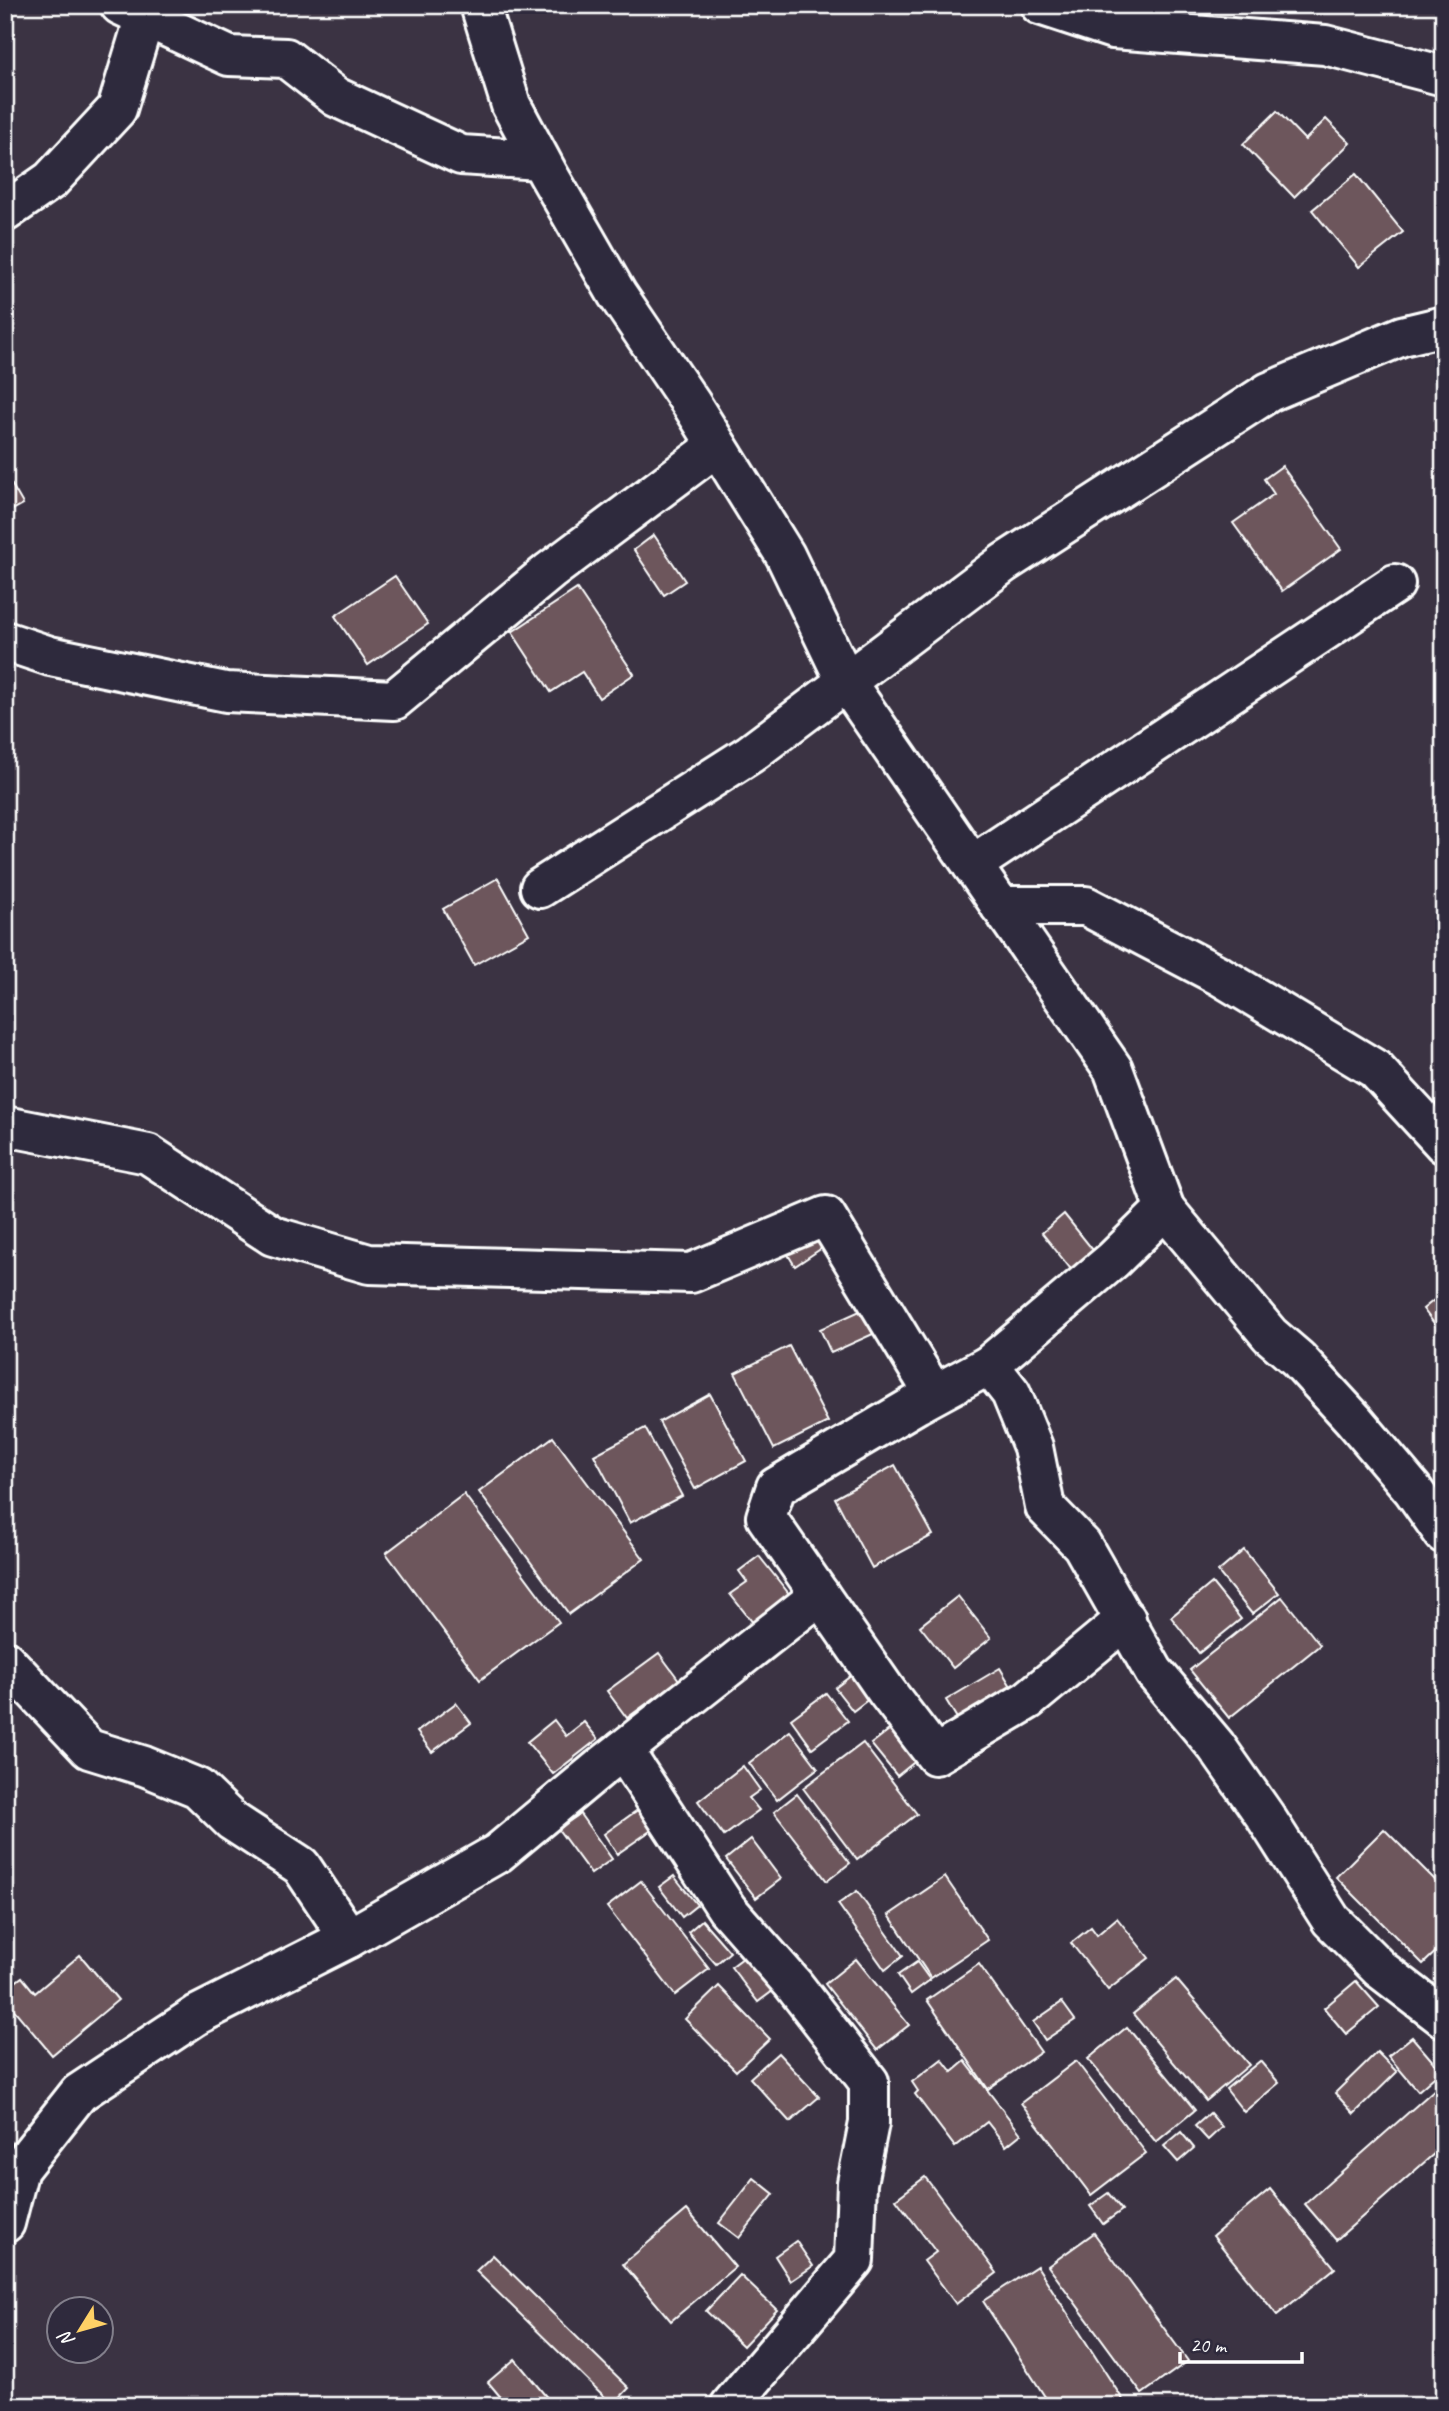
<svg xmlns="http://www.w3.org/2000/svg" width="1449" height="2411" viewBox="0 0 1449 2411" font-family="Caveat,sans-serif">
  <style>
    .building { fill: #6d575c; stroke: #fff; stroke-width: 2 }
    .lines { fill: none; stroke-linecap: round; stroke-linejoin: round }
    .street-casing { stroke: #fff; stroke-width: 44 }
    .street { stroke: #2f2a3d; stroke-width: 38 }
  </style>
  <rect width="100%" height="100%" fill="#3b3343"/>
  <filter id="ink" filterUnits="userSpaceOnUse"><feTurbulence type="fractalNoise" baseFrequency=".0143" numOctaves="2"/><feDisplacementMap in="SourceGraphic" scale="14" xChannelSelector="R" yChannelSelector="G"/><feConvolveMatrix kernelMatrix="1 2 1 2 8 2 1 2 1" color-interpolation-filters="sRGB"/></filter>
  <g filter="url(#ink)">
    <g class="building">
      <polygon points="1277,111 1305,140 1326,119 1350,143 1294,197 1243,144"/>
      <polygon points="1356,174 1403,232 1359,267 1312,210"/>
      <polygon points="1282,466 1341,549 1282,591 1233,523 1274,494 1264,479"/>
      <polygon points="5,473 23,504 5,514"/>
      <polygon points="654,535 685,581 664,595 634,550"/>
      <polygon points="395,576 428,624 368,665 335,616"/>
      <polygon points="577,589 634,674 599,698 582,672 551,692 512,632"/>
      <polygon points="498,878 529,934 474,965 443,909"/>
      <polygon points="1064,1214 1101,1260 1078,1278 1042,1233"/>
      <polygon points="813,1235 822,1248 795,1266 787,1253"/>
      <polygon points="1444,1292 1444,1336 1423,1309"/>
      <polygon points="862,1310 873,1334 831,1353 820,1329"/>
      <polygon points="789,1346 828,1422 774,1449 735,1373"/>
      <polygon points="710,1394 746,1461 695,1489 659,1422"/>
      <polygon points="645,1428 682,1496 630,1523 594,1455"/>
      <polygon points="553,1437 644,1559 569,1614 479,1492"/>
      <polygon points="895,1465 933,1535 872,1568 835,1498"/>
      <polygon points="464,1494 559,1622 480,1680 386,1553"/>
      <polygon points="1244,1550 1279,1593 1252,1614 1218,1572"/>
      <polygon points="759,1556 790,1595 754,1624 730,1594 747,1582 739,1571"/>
      <polygon points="1212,1583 1241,1619 1199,1653 1171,1617"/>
      <polygon points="958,1596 991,1638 953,1668 920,1626"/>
      <polygon points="1282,1597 1320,1645 1229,1718 1190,1670"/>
      <polygon points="659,1653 679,1680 627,1718 607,1691"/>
      <polygon points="1000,1668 1015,1693 961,1725 946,1700"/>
      <polygon points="856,1672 874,1695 853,1711 835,1688"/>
      <polygon points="826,1693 848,1721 812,1748 791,1719"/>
      <polygon points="456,1703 471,1723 432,1752 417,1732"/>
      <polygon points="554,1720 566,1736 584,1722 598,1739 553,1774 527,1742"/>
      <polygon points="898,1723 923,1755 897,1776 871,1744"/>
      <polygon points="790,1731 818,1768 777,1800 749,1763"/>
      <polygon points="863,1743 917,1814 857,1860 803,1788"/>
      <polygon points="743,1766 760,1790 749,1798 759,1810 724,1836 698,1801"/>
      <polygon points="797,1794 850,1863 827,1881 774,1812"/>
      <polygon points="639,1809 653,1829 617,1854 604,1834"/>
      <polygon points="580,1814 612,1859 591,1874 558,1829"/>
      <polygon points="1384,1829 1444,1889 1444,1944 1423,1964 1336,1877"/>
      <polygon points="751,1839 781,1879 756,1898 726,1859"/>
      <polygon points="674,1876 697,1905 682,1917 659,1887"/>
      <polygon points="945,1877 988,1940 931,1978 889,1915"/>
      <polygon points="641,1881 709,1969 675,1995 607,1907"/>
      <polygon points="857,1891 903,1956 885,1970 838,1904"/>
      <polygon points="1117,1918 1149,1958 1108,1990 1071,1943 1091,1927 1097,1935"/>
      <polygon points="702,1920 730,1952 716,1964 688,1932"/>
      <polygon points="80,1955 118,2000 52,2055 5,1999 5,1990 22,1977 35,1993"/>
      <polygon points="747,1955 774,1990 758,2002 731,1967"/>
      <polygon points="856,1959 909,2025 877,2050 825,1984"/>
      <polygon points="917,1962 930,1980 911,1994 898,1975"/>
      <polygon points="979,1964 1041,2052 988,2089 927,2000"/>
      <polygon points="1176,1979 1249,2065 1206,2101 1133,2014"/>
      <polygon points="1356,1981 1379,2007 1346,2034 1324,2008"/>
      <polygon points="719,1986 770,2039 736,2071 685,2019"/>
      <polygon points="1062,2002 1075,2020 1045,2040 1033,2022"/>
      <polygon points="1127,2027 1195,2110 1156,2142 1088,2059"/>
      <polygon points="1412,2037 1441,2071 1418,2091 1388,2056"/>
      <polygon points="1377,2052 1397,2072 1354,2114 1335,2093"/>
      <polygon points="778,2053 819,2097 790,2122 750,2078"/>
      <polygon points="942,2059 952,2072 965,2061 1021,2134 1006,2146 987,2122 955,2147 915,2094 918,2091 912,2082"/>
      <polygon points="1076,2061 1146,2153 1091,2195 1021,2103"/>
      <polygon points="1260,2061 1279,2083 1244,2112 1226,2089"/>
      <polygon points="1444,2081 1444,2145 1336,2240 1305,2204"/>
      <polygon points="1210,2113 1222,2127 1208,2140 1195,2126"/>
      <polygon points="1181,2132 1194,2148 1178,2162 1164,2146"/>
      <polygon points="925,2177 997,2273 956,2304 924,2261 936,2252 896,2199"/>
      <polygon points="754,2178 774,2194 739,2238 719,2223"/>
      <polygon points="1270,2189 1335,2268 1277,2315 1213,2236"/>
      <polygon points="1108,2193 1122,2210 1103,2224 1090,2206"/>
      <polygon points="687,2210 735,2267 671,2321 623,2264"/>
      <polygon points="1094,2233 1188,2361 1142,2394 1048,2266"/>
      <polygon points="796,2241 813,2266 791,2281 775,2256"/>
      <polygon points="493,2255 629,2388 613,2405 476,2271"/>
      <polygon points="1037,2266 1127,2406 1051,2406 983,2301"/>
      <polygon points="740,2275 777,2310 743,2346 706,2311"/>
      <polygon points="515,2359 554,2406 508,2406 488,2382"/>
    </g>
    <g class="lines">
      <g class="street-casing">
        <g id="street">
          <polyline points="120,5 229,56 286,58 336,97 461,155 540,160"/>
          <polyline points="480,5 511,105 548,174 617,294 692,405 785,555 846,682 1113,1069 1165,1209 1270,1335 1298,1359 1354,1420 1413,1490 1444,1534"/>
          <polyline points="1040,5 1113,29 1325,45 1444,76"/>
          <polyline points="5,212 51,180 117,109 140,33 143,5"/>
          <polyline points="5,641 50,656 226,692 394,700 550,571 717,446"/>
          <polyline points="972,865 1395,584"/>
          <polyline points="540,888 750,754 1004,563 1269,392 1402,336 1444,326"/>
          <polyline points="1000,906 1086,906 1220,976 1375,1069 1444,1144"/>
          <polyline points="5,1126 148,1154 273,1236 369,1264 691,1273 826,1216 934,1394"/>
          <polyline points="989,1365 1011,1393 1033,1447 1045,1507 1082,1545 1154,1672 1216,1746 1265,1816 1331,1920 1380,1969 1444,2018"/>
          <polyline points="1126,1619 1028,1700 935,1755 887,1692 766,1517 776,1487 917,1404 989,1365 1113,1260 1165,1209"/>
          <polyline points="5,1660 89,1749 144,1766 198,1788 232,1821 301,1866 349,1938"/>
          <polyline points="623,1750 727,1909 793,1984 869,2082 869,2123 857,2183 854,2260 730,2406"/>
          <polyline points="5,2223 19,2169 79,2093 197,2015 349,1938 498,1853 600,1768 820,1595"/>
        </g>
      </g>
      <use href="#street" class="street"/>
    </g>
  </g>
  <rect width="1449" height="2411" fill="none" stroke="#2f2a3d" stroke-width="28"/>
  <rect x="14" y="14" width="1421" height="2383" fill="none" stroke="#fff" stroke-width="2.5" filter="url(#ink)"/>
  <g transform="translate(80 2330) rotate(233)"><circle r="33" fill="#2f2a3d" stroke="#827f8b" stroke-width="2"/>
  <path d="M0-5L12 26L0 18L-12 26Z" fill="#ffd166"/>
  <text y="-10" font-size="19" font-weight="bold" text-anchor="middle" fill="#ffffff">N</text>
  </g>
  <path d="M1180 2352v10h122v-10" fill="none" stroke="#ffffff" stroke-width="3.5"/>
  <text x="1190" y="2352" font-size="21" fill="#ffffff" stroke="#2f2a3d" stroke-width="5" paint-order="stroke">20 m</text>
</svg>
